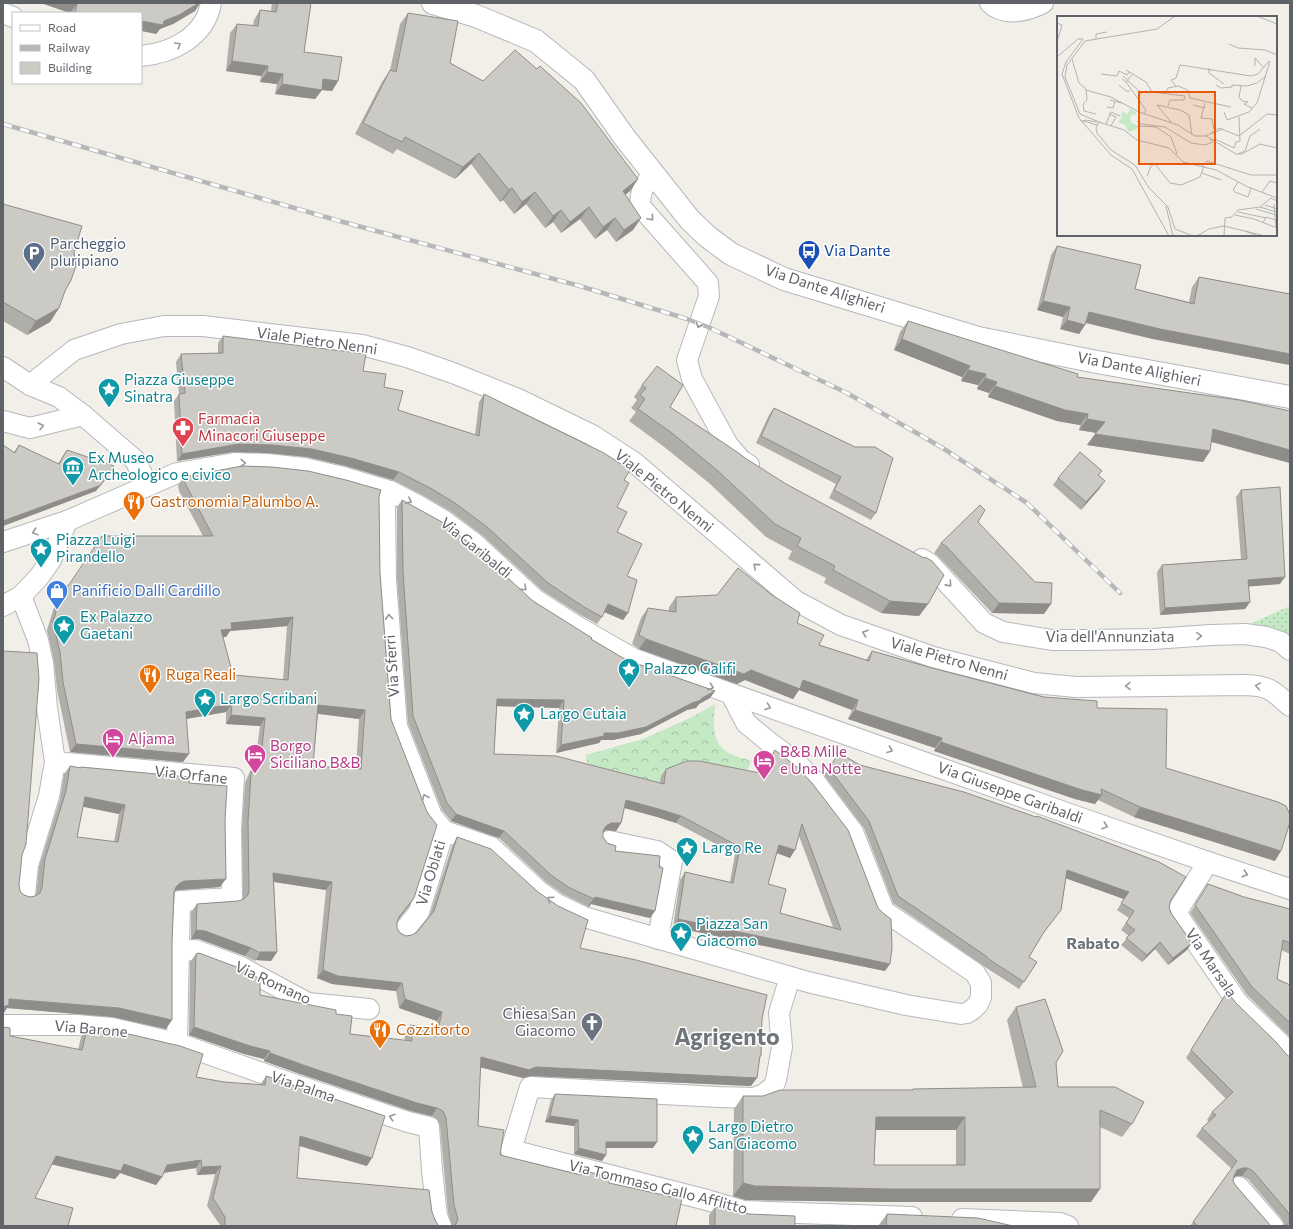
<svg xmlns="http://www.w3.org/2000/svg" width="1293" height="1229" viewBox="0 0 1293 1229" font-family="Commissioner,sans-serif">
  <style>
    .grass { fill: url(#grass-dots) }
    .forest { fill: url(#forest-crowns) }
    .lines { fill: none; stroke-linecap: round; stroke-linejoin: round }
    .minor-casing { stroke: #b5b8bc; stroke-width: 22 }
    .tertiary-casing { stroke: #b5b8bc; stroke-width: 24 }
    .minor { stroke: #fff; stroke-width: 20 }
    .tertiary { stroke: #fff; stroke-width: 22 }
    .rail-casing { stroke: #b6b7b8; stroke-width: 4.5 }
    .rail { stroke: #fff; stroke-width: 3; stroke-dasharray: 9; stroke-linecap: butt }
    .wall { fill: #afaea9; fill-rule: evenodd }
    .shaded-wall { fill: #8f8d8a }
    .building { fill: #cccac5; stroke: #8f8d8a; fill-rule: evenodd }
    .oneway { stroke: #979a9d }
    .labels { text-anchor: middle; stroke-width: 3; stroke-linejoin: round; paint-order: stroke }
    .service-label { font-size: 15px; fill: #4e5e75; stroke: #fff; text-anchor: start }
    .transit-label { font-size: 15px; fill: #164399; stroke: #fff; text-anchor: start }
    .street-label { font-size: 15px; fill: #5f6368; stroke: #fff }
    .culture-label { font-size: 15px; fill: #0d838f; stroke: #fff; text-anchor: start }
    .health-label { font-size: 15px; fill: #be3a42; stroke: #fff; text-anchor: start }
    .food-label { font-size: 15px; fill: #c56008; stroke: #fff; text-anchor: start }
    .shop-label { font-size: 15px; fill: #366cbe; stroke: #fff; text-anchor: start }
    .hotel-label { font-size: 15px; fill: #b23c85; stroke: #fff; text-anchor: start }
    .worship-label { font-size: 15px; fill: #5b616d; stroke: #fff; text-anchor: end }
    .neighbourhood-label { font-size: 16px; font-weight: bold; fill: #70757a; stroke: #fff }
    .town-label { font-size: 23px; font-weight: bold; fill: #70757a; stroke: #fff }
    .inset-road { fill: none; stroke: #b3b3b1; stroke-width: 1 }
    .view { fill: #e8590c; fill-opacity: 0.15; stroke: #e8590c; stroke-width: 2 }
    .inset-edge { fill: none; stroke: #5f6368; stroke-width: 2 }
  </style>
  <defs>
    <pattern id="grass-dots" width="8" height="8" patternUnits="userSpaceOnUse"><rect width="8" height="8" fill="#c5e8c5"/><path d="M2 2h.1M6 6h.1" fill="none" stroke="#a3c0a4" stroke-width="1.8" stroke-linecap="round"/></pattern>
    <pattern id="forest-crowns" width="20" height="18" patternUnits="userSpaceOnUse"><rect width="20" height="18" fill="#c5e8c5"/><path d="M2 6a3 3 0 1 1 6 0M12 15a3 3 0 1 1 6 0" fill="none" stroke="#a3c0a4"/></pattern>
  </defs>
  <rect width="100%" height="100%" fill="#f1efe8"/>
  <polygon class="grass" points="1290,606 1290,639 1269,628 1250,624"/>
  <path class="forest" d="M715 704C714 723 710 743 729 753 736 757 744 758 751 761L744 779 659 791 589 776 586 755 643 739 692 717Z"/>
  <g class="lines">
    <g class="minor-casing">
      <g id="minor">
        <path d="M990 3C1004 17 1028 11 1043 3"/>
        <polyline points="3,13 13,17"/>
        <path d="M141 56C172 53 205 37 211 3"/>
        <path d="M653 174C644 185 640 191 640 206L708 283 709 296 687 360 692 379 728 445 742 461 749 465"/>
        <polyline points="3,367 30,385 59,397 83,415 135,460 148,486"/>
        <path d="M30 385 74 350 121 334 164 326H203L362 345 407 357 453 373 518 399 592 435 635 463 796 601 841 625 933 657 1034 683 1076 687 1246 685C1270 686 1273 691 1290 706"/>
        <polyline points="3,421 30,428 83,415"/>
        <polyline points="390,491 385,505 386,580 397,726 432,816 444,831"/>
        <polyline points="3,542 67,521 177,473 235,463 267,464 304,468 343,477 390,491 421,507 443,520 474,543 536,600 573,624 634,659 1078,817 1208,862 1290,889"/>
        <polyline points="922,559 930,564 984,623 1003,632 1052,640 1083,640 1153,639 1211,635 1245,634 1266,637 1281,642 1290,650"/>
        <polyline points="21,596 38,640 43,663 47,708 55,762 234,778 231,829 232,898 180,901 177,1043"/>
        <polyline points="3,606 21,596 39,577 51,560 67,521"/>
        <polyline points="444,831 491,847 539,891 557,904 584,917 808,982 906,1005 961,1014 967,1013 973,1009 978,1004 981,997 981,983 975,973 884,911 853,832 816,783 796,762 769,742 746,723 731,694"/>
        <polyline points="609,841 657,851 672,861 658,939"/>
        <polyline points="1208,862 1176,913 1238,1003 1279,1042 1290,1055"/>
        <polyline points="25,894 28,865 49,796 55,762"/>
        <polyline points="402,933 419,912 444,831"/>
        <polyline points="178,951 195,950 241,967 308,1003 369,1009"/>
        <polyline points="790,977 779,1013 782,1047 776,1080 773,1087 764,1094 754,1098 719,1097 530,1087 511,1150 707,1200 744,1211 912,1217"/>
        <polyline points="3,1025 77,1025 112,1028 177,1043 296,1085 408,1122 429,1127 432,1170 437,1216 441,1226"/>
        <polyline points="1239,1187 1273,1226"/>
        <polyline points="962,1219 1060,1223 1068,1226"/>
      </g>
    </g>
    <g class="tertiary-casing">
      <polyline id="tertiary" points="433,3 476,16 536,41 584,80 625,138 690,220 708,237 731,254 784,279 978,338 1092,361 1290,397"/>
    </g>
    <use href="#minor" class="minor"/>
    <use href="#tertiary" class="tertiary"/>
    <g class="rail-casing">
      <polyline id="rail" points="3,124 343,222 580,286 687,319 708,327 847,393 941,447 1027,503 1120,593"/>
    </g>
    <use href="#rail" class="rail"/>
  </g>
  <g class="wall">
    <polygon points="41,3 200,3 195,11 173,24 160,29 156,34 141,13 70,13"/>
    <polygon points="272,3 311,3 304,52 338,81 332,91 322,90 315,99 275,94 277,84 260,82 261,76 226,71 230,33 237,24 253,26 254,20 260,10 271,11"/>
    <polygon points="408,13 450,63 638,179 630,191 625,195 641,218 633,230 616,242 607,230 595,239 580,219 561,233 553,222 545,228 526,204 514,214 503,200 500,202 471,164 455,179 397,149 393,154 355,134 382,82 390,70 400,24"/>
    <polygon points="3,204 74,252 65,291 59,308 50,322 27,335 3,321"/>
    <polygon points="1057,246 1135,289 1189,302 1192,287 1199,277 1290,294 1290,365 1153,339 1086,323 1079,334 1060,329 1063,317 1037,310 1051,255"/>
    <polygon points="908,321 1077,377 1290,411 1290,463 1211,442 1210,451 1203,462 1087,445 1096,433 1079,430 1080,425 1057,421 988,397 989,393 977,389 978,385 961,381 962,377 894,350 900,332"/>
    <polygon points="223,336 363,371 384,387 398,410 475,435 479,402 484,394 624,480 617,507 617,532 627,576 628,613 623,620 604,612 602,617 597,624 579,614 543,591 482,535 450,511 426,497 393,480 346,466 307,457 268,453 233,452 177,461 174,401 179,394 176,362 181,354 218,353 218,343"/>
    <polygon points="642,385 670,407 745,458 928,604 919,616 881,613 824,583 826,578 788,559 792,551 766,537 709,483 663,446 629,421 636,412 631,408 637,400 634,397"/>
    <polygon points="774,408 855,447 876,513 871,520 829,498 836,484 756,443 769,415"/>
    <polygon points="3,445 14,452 19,445 58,464 62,457 67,450 96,491 3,526"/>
    <polygon points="1102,471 1099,475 1100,488 1081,510 1053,485 1058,478"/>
    <path d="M184 477 379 497 380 573 391 719 414 898 398 920 397 923V928L400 933 406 936 412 935 417 932 429 917 452 846 457 837 580 948 762 1019 760 1058 751 1086 531 1076 523 1078 480 1067 478 1126 500 1155 578 1174 581 1170 609 1183 676 1226H452L448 1213 440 1126 437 1119 432 1116 411 1111 300 1074 264 1061V1059L244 1054 189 1035 190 962 196 954 260 995 336 1014 350 1034 405 1041 404 1033 410 1025 434 1030 437 1021 399 1008 396 991 332 984 317 978 326 890 274 882 277 952 271 961 256 960 255 961 245 956 199 939H191V912L197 904 238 901 243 900 242 829 245 783 256 757 260 726 226 724V712L186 719 183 762 70 752 57 690 54 661 47 630 58 594 64 585 68 586 203 536 179 491 178 485ZM287 626 283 680 233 675 223 637H226L230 631ZM318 714 359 719 356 769 313 766Z"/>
    <polygon points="1241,490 1280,584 1248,586 1250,602 1245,609 1160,615 1157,572 1162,565 1241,559 1236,497"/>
    <path d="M402 500 533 601 591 639 628 661 629 659 635 663 715 691 710 698 699 704 696 708 687 710 641 734 613 740H601L599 743 556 753 559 708 497 706 494 754 660 783 661 776 666 769 760 773 775 750 885 971 673 927 680 880 685 872 730 882 735 854 676 823 657 817 624 808 621 823 616 831 606 830 603 832V837L607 843 615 851 650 918 591 904 589 907 563 894 546 882 499 838 451 821 442 810 408 723 397 579V507ZM799 836 833 927 780 913 768 884 777 853 790 858Z"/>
    <polygon points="941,543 1044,614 992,613 938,556 934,553"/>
    <polygon points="676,597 797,623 819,645 866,660 872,651 936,669 1044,697 1097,708 1166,768 1275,861 1134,817 1098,800 1095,804 1075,799 934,751 935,748 848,719 852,710 799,690 793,699 745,680 737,684 639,649 632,644 641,618 648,608 669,611 669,607"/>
    <polygon points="839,753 860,765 1171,900 1169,907 1187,950 1168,965 1155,949 1142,962 1121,945 1129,936 1121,930 1129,918 1117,910 1124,899 1066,878 1061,910 1042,935 1029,957 1037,962 1019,989 985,967 981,964 893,903 864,828 824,775"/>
    <path d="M70 766 80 768 81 767 189 783 220 887 179 890 175 891 166 1029 113 1017 7 1008 3 1014 22 855 19 885 20 891 24 895 30 897 35 896 36 895 39 867 60 799 64 774ZM83 806 119 814 114 842 77 837Z"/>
    <polygon points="1208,884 1244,897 1290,909 1290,954 1281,950 1277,979 1290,985 1290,1037 1247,995 1190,913"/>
    <polygon points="1227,992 1236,1003 1287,1055 1290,1226 1284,1226 1284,1224 1282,1219 1248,1179 1242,1176 1237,1176 1234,1177 1233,1181 1236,1186 1271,1226 1190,1226 1232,1169 1196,1136 1202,1128 1209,1122 1207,1120 1212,1112 1226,1099 1186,1058"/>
    <path d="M1016 1007 1056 1063 1058 1087 1132 1124 1122 1137 1100 1127 1091 1202H879L746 1200 733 1196 734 1109 743 1096H763L912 1090 913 1089 1023 1088 1007 1020ZM876 1130H956V1165H874Z"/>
    <polygon points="87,1029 196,1077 224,1082 260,1085 266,1076 367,1166 299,1146 297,1178 432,1212 436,1222 439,1226 220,1226 220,1225 207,1206 215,1174 197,1175 196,1168 164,1173 156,1185 120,1173 115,1179 52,1164 3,1226 10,1036 78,1050 81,1037"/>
    <polygon points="555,1094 653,1148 606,1148 602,1161 574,1154 574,1126 545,1122 551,1100"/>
    <polygon points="715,1207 749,1214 795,1226 709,1226 709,1215"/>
    <polygon points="887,1214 1013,1226 878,1226"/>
  </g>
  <g class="shaded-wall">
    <polygon points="41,3 74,3 77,4 70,13"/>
    <polygon points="199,3 200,3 195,11 173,24 160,29 156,34 141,31 141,21 164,21"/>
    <polygon points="232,61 268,66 261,76 226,71"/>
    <polygon points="267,72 283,74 277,84 260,82"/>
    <polygon points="323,79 338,81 332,91 322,90 315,99 275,94 282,84"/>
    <polygon points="479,153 471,164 455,179 463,167"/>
    <polygon points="638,179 630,191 615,203 623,191"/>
    <polygon points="512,188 503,200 500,202 509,190"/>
    <polygon points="535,192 526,204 514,214 522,202"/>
    <polygon points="589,207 580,219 561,233 570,222"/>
    <polygon points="561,210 553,222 545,228 553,216"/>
    <polygon points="615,218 607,230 595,239 603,227"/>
    <polygon points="641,218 633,230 616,242 624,230"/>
    <polygon points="1043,301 1070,307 1063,317 1037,310"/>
    <polygon points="59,308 50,322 27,335 36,321"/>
    <polygon points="1089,312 1290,354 1290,365 1153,339 1082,322"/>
    <polygon points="1067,320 1085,325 1079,334 1060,329"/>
    <polygon points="902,339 970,366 962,377 894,350"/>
    <polygon points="968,370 986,374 978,385 961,381"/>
    <polygon points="985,378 997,382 989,393 977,389"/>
    <polygon points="995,386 1088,414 1080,425 1057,421 988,397"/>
    <polygon points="1087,419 1105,422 1098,433 1079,430"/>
    <polygon points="1213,429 1290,450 1290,463 1205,440"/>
    <polygon points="1095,434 1210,451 1203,462 1087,445"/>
    <polygon points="238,444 273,445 312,449 351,458 399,472 393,480 346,466 307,457 268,453 233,452 177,461 182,454"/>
    <polygon points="1105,481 1100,488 1081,510 1086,502"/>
    <polygon points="101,485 96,491 3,526 3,521"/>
    <polygon points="1285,577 1280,584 1243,587 1248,580"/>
    <polygon points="890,601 928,604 919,616 881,613"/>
    <polygon points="1250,602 1245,609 1160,615 1165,608"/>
    <polygon points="999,603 1051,604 1044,614 992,613"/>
    <polygon points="608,604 628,613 623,620 602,611"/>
    <polygon points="293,617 287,626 230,631 226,637 215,638 221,630 231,623"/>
    <polygon points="646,639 751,670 803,680 858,700 852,710 799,690 793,699 745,680 737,684 639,649"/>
    <polygon points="715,691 710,698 699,704 696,708 687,710 641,734 613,740 601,740 599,743 556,753 561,745 604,733 702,698"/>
    <polygon points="497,699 564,700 559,708 492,706"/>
    <polygon points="232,704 226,712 180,720 186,712"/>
    <polygon points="318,705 365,710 359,719 313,713"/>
    <polygon points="855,710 942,738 935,748 848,719"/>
    <polygon points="231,715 265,718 260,726 226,724"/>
    <polygon points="941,742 1102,795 1095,804 1075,799 934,751"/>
    <polygon points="76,744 189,754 183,762 70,752"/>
    <polygon points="85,797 125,805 119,814 79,806"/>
    <polygon points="626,800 662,810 681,816 676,823 657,817 621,807"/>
    <polygon points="1140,807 1281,851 1275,861 1134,817"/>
    <polygon points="456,814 504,831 499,838 451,821"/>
    <polygon points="611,823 621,823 616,831 606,830 601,833 606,826"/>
    <polygon points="779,845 795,850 790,858 774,852"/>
    <polygon points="1067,870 1129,892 1124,899 1062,877"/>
    <polygon points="273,873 332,882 326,890 268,881"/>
    <polygon points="226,879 220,887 179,890 174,891 176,887 180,883 185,881"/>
    <polygon points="595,897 655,911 650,918 591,904 589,907 588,906"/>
    <polygon points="414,898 409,906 393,926 399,917"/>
    <polygon points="678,919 890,964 885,971 673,927"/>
    <polygon points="196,930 205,931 251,948 245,956 199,939 191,939"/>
    <polygon points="1160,942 1155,949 1142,962 1147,955"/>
    <polygon points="1192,943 1187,950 1168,965 1173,958"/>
    <polygon points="260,952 277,952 271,961 256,960 260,953"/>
    <polygon points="323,970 402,983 396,991 332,984 317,978"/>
    <polygon points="9,999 119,1008 172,1020 166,1029 113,1017 7,1008 3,1014 3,1007"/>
    <polygon points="405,999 442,1012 437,1021 399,1008"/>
    <polygon points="194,1027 270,1051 264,1059 244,1054 189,1035"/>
    <polygon points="270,1053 437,1108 432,1116 411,1111 300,1074 264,1061"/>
    <polygon points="481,1057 536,1067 757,1078 751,1086 531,1076 523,1078 475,1066"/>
    <polygon points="550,1116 578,1120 574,1126 545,1122"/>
    <polygon points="876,1117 965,1117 956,1130 867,1130"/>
    <polygon points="300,1136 372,1158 367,1166 294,1144"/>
    <polygon points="606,1142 657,1142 653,1148 602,1148"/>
    <polygon points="579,1148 606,1155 602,1161 574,1154"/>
    <polygon points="56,1156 124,1164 162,1177 156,1185 120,1173 115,1179 50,1164"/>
    <polygon points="201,1160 196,1168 161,1173 167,1165"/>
    <polygon points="221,1166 215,1174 197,1175 202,1167"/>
    <polygon points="1243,1168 1248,1168 1242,1176 1237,1176 1232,1178 1237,1170"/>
    <polygon points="743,1183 1100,1189 1091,1202 879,1202 746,1200 733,1196"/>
  </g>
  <g class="building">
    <polygon points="74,3 199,3 179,15 164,21 163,25 141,21 141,13 75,13 77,4"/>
    <polygon points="278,3 311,3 304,52 342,57 338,81 323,79 322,90 282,84 283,74 267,72 268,66 232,61 237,24 258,26 260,10 276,12"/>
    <polygon points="408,13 458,21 450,63 483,81 515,50 537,69 540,66 581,103 638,179 623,191 641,218 624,230 615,218 603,227 589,207 570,222 561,210 553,216 535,192 522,202 512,188 509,190 479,153 463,167 405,137 402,142 363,123 390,70 396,72"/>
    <polygon points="3,204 82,226 74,252 76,266 71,280 65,291 59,308 36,321 3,302"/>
    <polygon points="1057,246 1141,265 1135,289 1194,304 1199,277 1290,294 1290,354 1160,329 1089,312 1085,325 1067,320 1070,307 1043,301"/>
    <polygon points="908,321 1078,374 1077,377 1239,400 1290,411 1290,450 1213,429 1210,451 1095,434 1105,422 1087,419 1088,414 1065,410 995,386 997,382 985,378 986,374 968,370 970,366 902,339"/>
    <polygon points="223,336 366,354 363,371 386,374 384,387 403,391 398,410 479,436 484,394 604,453 630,470 624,480 629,483 617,507 627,512 617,532 642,544 627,576 637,580 628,613 608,604 602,617 584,607 548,583 487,527 455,503 432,489 399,472 351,458 312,449 273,445 238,444 182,454 179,394 185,393 181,354 223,353"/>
    <polygon points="657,366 683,385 670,407 740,454 745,458 786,484 924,558 925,557 932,561 944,575 928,604 890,601 833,570 835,566 797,546 801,538 775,524 718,471 672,433 638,409 645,399 640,395 646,388 642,385"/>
    <polygon points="774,408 855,447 875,447 893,458 876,513 834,490 841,477 761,436"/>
    <polygon points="3,445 15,453 19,445 59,464 67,450 114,466 101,485 3,521"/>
    <polygon points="1080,452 1102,471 1098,475 1105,481 1086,502 1058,478"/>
    <path d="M242 466 272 467 308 471 346 480 381 490 379 497 380 573 391 719 427 812 437 825 414 898 399 917 397 923V928L400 933 406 936 412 935 417 932 434 911 457 837 491 849 538 892 558 906 588 920 580 948 636 960 767 995 762 1019 761 1056H760L757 1078 536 1067 529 1070 481 1057 478 1126 504 1130 500 1155 581 1175V1170L609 1177V1183L682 1199 676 1226H454L456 1224 458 1219 454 1205 446 1118 443 1111 437 1108 417 1103 306 1066 270 1053V1051L250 1046 194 1027 196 954 199 953 242 969 260 979V995L336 1010V1014L352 1016 350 1034 412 1041 410 1025 438 1030 442 1012 405 999 402 983 338 976 323 970 332 882 273 873 277 952H260V953L251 948 205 931 196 930 197 904 238 901 244 899 248 895 249 890 248 821 251 775 262 748 265 718 231 715 232 704 186 712 189 754 76 744 63 682 60 652 53 622 64 585 68 586 102 536H213L185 483 184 477ZM293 617 288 680 233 675 221 630 232 629 231 623ZM318 705 365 710 361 769 313 766Z"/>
    <polygon points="1280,487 1285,577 1248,580 1250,602 1165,608 1162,565 1247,559 1241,490"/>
    <path d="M402 500 442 522 472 545 533 601 592 638 591 639 628 661 629 659 635 663 715 691 702 698 701 700 692 703 646 727 618 733H604V736L561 745 564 700 497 699 494 754 556 756 664 784 666 769 687 761H699L760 773 775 750 798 768 812 783 848 830 878 908 883 913 891 919 892 948 890 964 678 919 685 872 733 883 740 847 681 816 662 810 626 800 621 823H611L606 826 603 831V837L607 843 616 846 615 851 660 856 659 867 663 868 655 911 595 897 594 899 568 887 551 875 504 831 456 814 447 803 413 716 403 572ZM802 824 841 930 780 913 786 889 768 884 779 845 795 850Z"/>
    <polygon points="980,505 985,510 978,522 1035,582 1052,583 1051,604 999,603 946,546 941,543"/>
    <polygon points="738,568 772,595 800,613 797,623 824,635 819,645 869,661 872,651 936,669 1044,697 1097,701 1097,708 1167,709 1166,768 1278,802 1286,806 1290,815 1290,822 1281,851 1140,807 1101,789 1102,795 1082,790 941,742 942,738 855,710 858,700 803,680 800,689 751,670 744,674 646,639 639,635 648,608 676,612 676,597 717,595"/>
    <path d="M3 651 37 653 39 679 26 844 22 855 19 885 20 891 24 895 30 897 35 896 40 893 42 887 45 859 66 791 70 766 81 768V767L189 777V783L227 786 225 821 226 879 185 881 180 883 176 887 174 892 172 943V1020L119 1008 9 999V1005L3 1007ZM85 797 125 805 118 842 77 837Z"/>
    <polygon points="839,753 860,765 964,792 1036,817 1037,816 1159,862 1186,877 1171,900 1169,907 1171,913 1192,943 1173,958 1160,942 1147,955 1126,938 1135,930 1126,923 1134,911 1121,903 1129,892 1067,870 1061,910 1044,932 1029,957 1037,962 1024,982 990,960 986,956 898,896 869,821 829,768"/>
    <polygon points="1208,884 1244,897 1290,909 1290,943 1283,940 1277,979 1290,985 1290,1023 1252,987 1195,905"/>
    <polygon points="1227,992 1236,1003 1276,1042 1287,1055 1290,1057 1290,1226 1286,1226 1290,1221 1290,1216 1287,1211 1253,1171 1248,1168 1243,1168 1237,1170 1234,1176 1233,1181 1236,1186 1271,1226 1198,1226 1193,1222 1237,1161 1202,1128 1216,1115 1212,1112 1233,1092 1191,1050"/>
    <path d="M1045 999 1063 1051 1056 1063 1058 1087H1115L1144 1102 1132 1124 1100 1110V1189H888L755 1186 743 1183V1096H763L780 1090H913V1089L1036 1087 1016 1007ZM876 1117H965V1165H874Z"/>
    <polygon points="3,1027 10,1028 10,1036 82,1050 87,1029 116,1031 180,1046 203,1054 196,1077 224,1082 265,1085 266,1076 385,1116 372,1158 300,1136 297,1178 429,1190 432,1212 436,1222 439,1226 225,1226 225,1217 213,1198 221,1166 202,1167 201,1160 167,1165 162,1177 124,1164 121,1171 56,1156 35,1198 73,1208 68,1226 3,1226"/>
    <polygon points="555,1094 657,1099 657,1142 606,1142 606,1155 579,1148 578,1120 550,1116"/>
    <polygon points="715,1207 726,1208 749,1214 795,1216 795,1226 715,1226"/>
    <polygon points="887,1214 978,1218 1013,1226 886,1226"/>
  </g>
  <defs><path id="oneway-chevron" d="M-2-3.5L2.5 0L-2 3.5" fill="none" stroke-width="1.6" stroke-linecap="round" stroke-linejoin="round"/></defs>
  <g class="oneway">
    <use href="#oneway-chevron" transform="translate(178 45) rotate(-30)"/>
    <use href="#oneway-chevron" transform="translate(651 218) rotate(49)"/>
    <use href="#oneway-chevron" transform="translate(699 325) rotate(109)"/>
    <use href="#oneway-chevron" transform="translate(41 426) rotate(-14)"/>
    <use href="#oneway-chevron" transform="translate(243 463) rotate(2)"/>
    <use href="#oneway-chevron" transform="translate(409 501) rotate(27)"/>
    <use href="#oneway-chevron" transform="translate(35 532) rotate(162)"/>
    <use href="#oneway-chevron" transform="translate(756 566) rotate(-140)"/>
    <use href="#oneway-chevron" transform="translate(949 584) rotate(48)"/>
    <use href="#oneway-chevron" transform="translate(524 588) rotate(43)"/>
    <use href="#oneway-chevron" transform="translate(389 617) rotate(-95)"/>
    <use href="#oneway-chevron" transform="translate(865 633) rotate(-161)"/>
    <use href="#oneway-chevron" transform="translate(1199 636) rotate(-4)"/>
    <use href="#oneway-chevron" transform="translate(1128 686) rotate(179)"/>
    <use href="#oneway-chevron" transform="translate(1258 686) rotate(-170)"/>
    <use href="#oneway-chevron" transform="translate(711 687) rotate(19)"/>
    <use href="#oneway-chevron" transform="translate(768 707) rotate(20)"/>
    <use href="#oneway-chevron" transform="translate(890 750) rotate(20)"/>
    <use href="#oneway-chevron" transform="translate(425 797) rotate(-112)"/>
    <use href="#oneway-chevron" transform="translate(1105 826) rotate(19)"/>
    <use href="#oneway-chevron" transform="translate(1245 874) rotate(18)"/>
    <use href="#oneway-chevron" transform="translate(550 899) rotate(-143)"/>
    <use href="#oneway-chevron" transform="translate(392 1117) rotate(-162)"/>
  </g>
  <defs>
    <g id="bus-pin" transform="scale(1.15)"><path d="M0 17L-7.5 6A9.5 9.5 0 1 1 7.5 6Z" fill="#1a4fb4" stroke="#fff"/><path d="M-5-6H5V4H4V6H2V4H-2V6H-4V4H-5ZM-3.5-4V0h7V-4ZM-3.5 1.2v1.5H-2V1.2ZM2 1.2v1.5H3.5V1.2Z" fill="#fff"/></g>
    <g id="parking-pin" transform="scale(1.15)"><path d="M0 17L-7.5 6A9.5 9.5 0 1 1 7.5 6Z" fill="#5c6f8a" stroke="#fff"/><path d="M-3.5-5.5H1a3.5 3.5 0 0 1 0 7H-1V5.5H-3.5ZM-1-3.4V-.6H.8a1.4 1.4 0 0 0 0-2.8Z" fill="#fff"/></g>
    <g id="sight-pin" transform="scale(1.15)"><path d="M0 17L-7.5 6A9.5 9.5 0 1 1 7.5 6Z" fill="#0f9aa8" stroke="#fff"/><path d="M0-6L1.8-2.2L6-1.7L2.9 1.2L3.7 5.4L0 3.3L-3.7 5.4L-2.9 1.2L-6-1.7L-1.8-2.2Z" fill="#fff"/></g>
    <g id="pharmacy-pin" transform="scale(1.15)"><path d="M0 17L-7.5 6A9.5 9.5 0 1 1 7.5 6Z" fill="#e0444e" stroke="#fff"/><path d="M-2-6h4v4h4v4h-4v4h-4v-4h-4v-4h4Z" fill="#fff"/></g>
    <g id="museum-pin" transform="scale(1.15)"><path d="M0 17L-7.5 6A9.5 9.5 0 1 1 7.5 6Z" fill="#0f9aa8" stroke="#fff"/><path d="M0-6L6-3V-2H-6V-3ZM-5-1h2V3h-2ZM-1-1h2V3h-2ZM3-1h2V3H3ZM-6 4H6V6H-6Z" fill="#fff"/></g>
    <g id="restaurant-pin" transform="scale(1.15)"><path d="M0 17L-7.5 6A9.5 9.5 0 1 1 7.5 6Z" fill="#e8710a" stroke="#fff"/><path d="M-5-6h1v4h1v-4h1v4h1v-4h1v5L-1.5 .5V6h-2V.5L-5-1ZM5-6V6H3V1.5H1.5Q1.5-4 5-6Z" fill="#fff"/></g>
    <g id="shop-pin" transform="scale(1.15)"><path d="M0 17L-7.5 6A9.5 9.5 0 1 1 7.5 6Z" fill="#3f7fe0" stroke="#fff"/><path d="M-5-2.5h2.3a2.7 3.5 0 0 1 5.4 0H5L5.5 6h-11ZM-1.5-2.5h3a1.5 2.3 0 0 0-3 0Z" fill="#fff"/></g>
    <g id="hotel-pin" transform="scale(1.15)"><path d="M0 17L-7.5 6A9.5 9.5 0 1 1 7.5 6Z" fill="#d1479c" stroke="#fff"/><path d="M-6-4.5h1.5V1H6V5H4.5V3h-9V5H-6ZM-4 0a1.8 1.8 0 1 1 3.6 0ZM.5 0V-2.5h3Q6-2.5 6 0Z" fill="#fff"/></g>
    <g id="church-pin" transform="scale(1.15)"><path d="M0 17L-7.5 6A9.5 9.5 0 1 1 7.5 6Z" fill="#6b7280" stroke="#fff"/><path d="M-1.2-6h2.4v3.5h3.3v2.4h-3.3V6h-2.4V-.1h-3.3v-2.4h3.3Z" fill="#fff"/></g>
  </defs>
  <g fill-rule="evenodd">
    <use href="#bus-pin" x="809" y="251"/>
    <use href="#parking-pin" x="34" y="253"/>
    <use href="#sight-pin" x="109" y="389"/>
    <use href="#pharmacy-pin" x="183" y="428"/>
    <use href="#museum-pin" x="73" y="467"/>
    <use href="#restaurant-pin" x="134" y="502"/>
    <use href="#sight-pin" x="41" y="549"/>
    <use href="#shop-pin" x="57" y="591"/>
    <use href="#sight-pin" x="64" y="626"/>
    <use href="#sight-pin" x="629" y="669"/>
    <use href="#restaurant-pin" x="150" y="675"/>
    <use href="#sight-pin" x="205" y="699"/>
    <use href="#sight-pin" x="524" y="714"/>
    <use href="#hotel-pin" x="113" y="739"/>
    <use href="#hotel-pin" x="255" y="755"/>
    <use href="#hotel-pin" x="764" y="761"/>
    <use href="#sight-pin" x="687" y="848"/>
    <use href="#sight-pin" x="681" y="933"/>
    <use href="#church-pin" x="592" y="1023"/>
    <use href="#restaurant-pin" x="380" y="1030"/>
    <use href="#sight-pin" x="693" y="1136"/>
  </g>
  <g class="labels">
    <g class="service-label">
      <text x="50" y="249">Parcheggio<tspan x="50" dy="17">pluripiano</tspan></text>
    </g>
    <g class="transit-label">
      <text x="824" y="256">Via Dante</text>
    </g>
    <g class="street-label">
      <text transform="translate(825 289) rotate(18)" y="5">Via Dante Alighieri</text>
      <text transform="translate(317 341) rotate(8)" y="5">Viale Pietro Nenni</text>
      <text transform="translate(1139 369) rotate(11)" y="5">Via Dante Alighieri</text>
      <text transform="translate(664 491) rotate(39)" y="5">Viale Pietro Nenni</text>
      <text transform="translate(476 548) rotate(39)" y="5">Via Garibaldi</text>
      <text x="1110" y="642">Via dell'Annunziata</text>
      <text transform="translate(949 659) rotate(16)" y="5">Viale Pietro Nenni</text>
      <text transform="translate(392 666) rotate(-94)" y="5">Via Sferri</text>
      <text transform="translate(191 775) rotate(6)" y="5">Via Orfane</text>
      <text transform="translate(1010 793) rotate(20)" y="5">Via Giuseppe Garibaldi</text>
      <text transform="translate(431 873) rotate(-73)" y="5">Via Oblati</text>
      <text transform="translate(1211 963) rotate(56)" y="5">Via Marsala</text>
      <text transform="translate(273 983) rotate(25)" y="5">Via Romano</text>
      <text transform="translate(91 1029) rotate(5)" y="5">Via Barone</text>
      <text transform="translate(303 1087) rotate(19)" y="5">Via Palma</text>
      <text transform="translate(658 1187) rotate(14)" y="5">Via Tommaso Gallo Afflitto</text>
    </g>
    <g class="culture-label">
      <text x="124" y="385">Piazza Giuseppe<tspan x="124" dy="17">Sinatra</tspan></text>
      <text x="88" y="463">Ex Museo<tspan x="88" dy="17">Archeologico e civico</tspan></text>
      <text x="56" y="545">Piazza Luigi<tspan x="56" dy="17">Pirandello</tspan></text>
      <text x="80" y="622">Ex Palazzo<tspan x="80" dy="17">Gaetani</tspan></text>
      <text x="644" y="674">Palazzo Galifi</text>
      <text x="220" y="704">Largo Scribani</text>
      <text x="540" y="719">Largo Cutaia</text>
      <text x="702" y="853">Largo Re</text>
      <text x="696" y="929">Piazza San<tspan x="696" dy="17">Giacomo</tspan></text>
      <text x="708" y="1132">Largo Dietro<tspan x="708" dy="17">San Giacomo</tspan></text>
    </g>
    <g class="health-label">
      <text x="198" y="424">Farmacia<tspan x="198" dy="17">Minacori Giuseppe</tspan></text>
    </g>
    <g class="food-label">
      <text x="150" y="507">Gastronomia Palumbo A.</text>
      <text x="166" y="680">Ruga Reali</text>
      <text x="396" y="1035">Cozzitorto</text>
    </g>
    <g class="shop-label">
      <text x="72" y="596">Panificio Dalli Cardillo</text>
    </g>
    <g class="hotel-label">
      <text x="128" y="744">Aljama</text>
      <text x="270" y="751">Borgo<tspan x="270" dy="17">Siciliano B&amp;B</tspan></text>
      <text x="780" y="757">B&amp;B Mille<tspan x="780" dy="17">e Una Notte</tspan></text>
    </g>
    <g class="worship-label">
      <text x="576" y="1019">Chiesa San<tspan x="576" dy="17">Giacomo</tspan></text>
    </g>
    <g class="neighbourhood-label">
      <text x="1093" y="949">Rabato</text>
    </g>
    <g class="town-label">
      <text x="727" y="1045">Agrigento</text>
    </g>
  </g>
  <g transform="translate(1057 16)">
    <rect width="220" height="220" fill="#f1efe8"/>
    <path d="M73 93 79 96V99L75 98 73 102 75 107 84 111 72 116 68 109 61 106 65 102 64 98 66 96 71 98Z" fill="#c5e8c5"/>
    <path class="inset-road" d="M200 0 220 8M0 7 5 9 0 26M26 23 9 46 5 58 22 102 54 139 75 153 112 220M39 23V18L50 16M28 25 10 49 8 61 23 98 42 106M28 25 100 13 118 0M172 28 181 32 208 34 220 39M0 41 21 23H26M15 43 22 67 29 73 30 84M198 50V42L207 52M152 52V57L167 68M69 54 89 66 95 76 128 80 127 84H113L111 90M44 58 60 60 62 55 70 59 72 56M66 60 85 78M65 63 69 66 75 59M69 66 89 94 87 97M62 69 69 75H73M159 69 164 72 175 71V69L190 70 200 67 209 60M119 70 114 64 119 62 123 49 194 60 201 58 212 45M184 70 182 81 185 85 191 86 187 88 195 92M29 74 54 81 82 96 121 109 138 120H148L166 113M109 75 111 72 121 70 131 74 133 82 174 91M30 84 26 88 27 95 39 98M53 84 65 87M148 87 144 102 155 103 157 113M100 89 123 94 132 99M100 89 114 106M136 89 148 92M50 91 56 92 58 85M82 96V110L99 111 114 121 120 138M167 96 170 104 192 96 200 87 213 45M52 98 59 101 54 110M132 99 135 119M23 104 40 109M80 105 84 108 108 111 134 127 148 129 156 126M42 106 67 114 80 124 112 132 126 146 159 154 191 171 220 182M42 106 39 112 40 117 54 134 78 149 92 172 111 191 118 213 136 220M25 107 28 104 40 106M49 108 54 96 63 100M154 117 162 112 182 120 210 98 220 99M149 120 179 138H185L203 128 220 132M153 124H160L177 132 179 126 183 125 182 101M181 138 188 135 193 120 203 113M145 150 150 145 194 159H220M145 157 164 164M90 160 94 150 98 148 113 167 124 169 143 161 147 150M181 166 176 174 178 176 191 181 194 172M205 176 213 165 220 167M217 188 219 212M208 189 220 193M109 190 116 220M203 191 219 196M199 193 219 199M181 196 209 202M178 199 197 203 220 212M206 207 209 201 219 204M188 215 201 220M140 220 152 213 167 210 208 220M167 220 168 202 175 201 181 194 203 191 214 182 220 185"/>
    <path class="view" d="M82 76H158V148H82Z"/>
    <rect width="220" height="220" class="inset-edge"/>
  </g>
  <rect width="1293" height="1229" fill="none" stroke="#5f6368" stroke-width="8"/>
  <rect x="12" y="12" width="130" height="72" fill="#ffffff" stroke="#bfc1c3"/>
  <rect x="20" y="25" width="20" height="6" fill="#ffffff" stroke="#bfc1c3"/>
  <text x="48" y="32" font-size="12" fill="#5f6368">Road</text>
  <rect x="20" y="45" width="20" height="6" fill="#b6b7b8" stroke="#bfc1c3"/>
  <text x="48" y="52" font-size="12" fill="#5f6368">Railway</text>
  <rect x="20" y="62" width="20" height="12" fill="#cccac5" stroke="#bfc1c3"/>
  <text x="48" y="72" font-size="12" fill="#5f6368">Building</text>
</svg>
